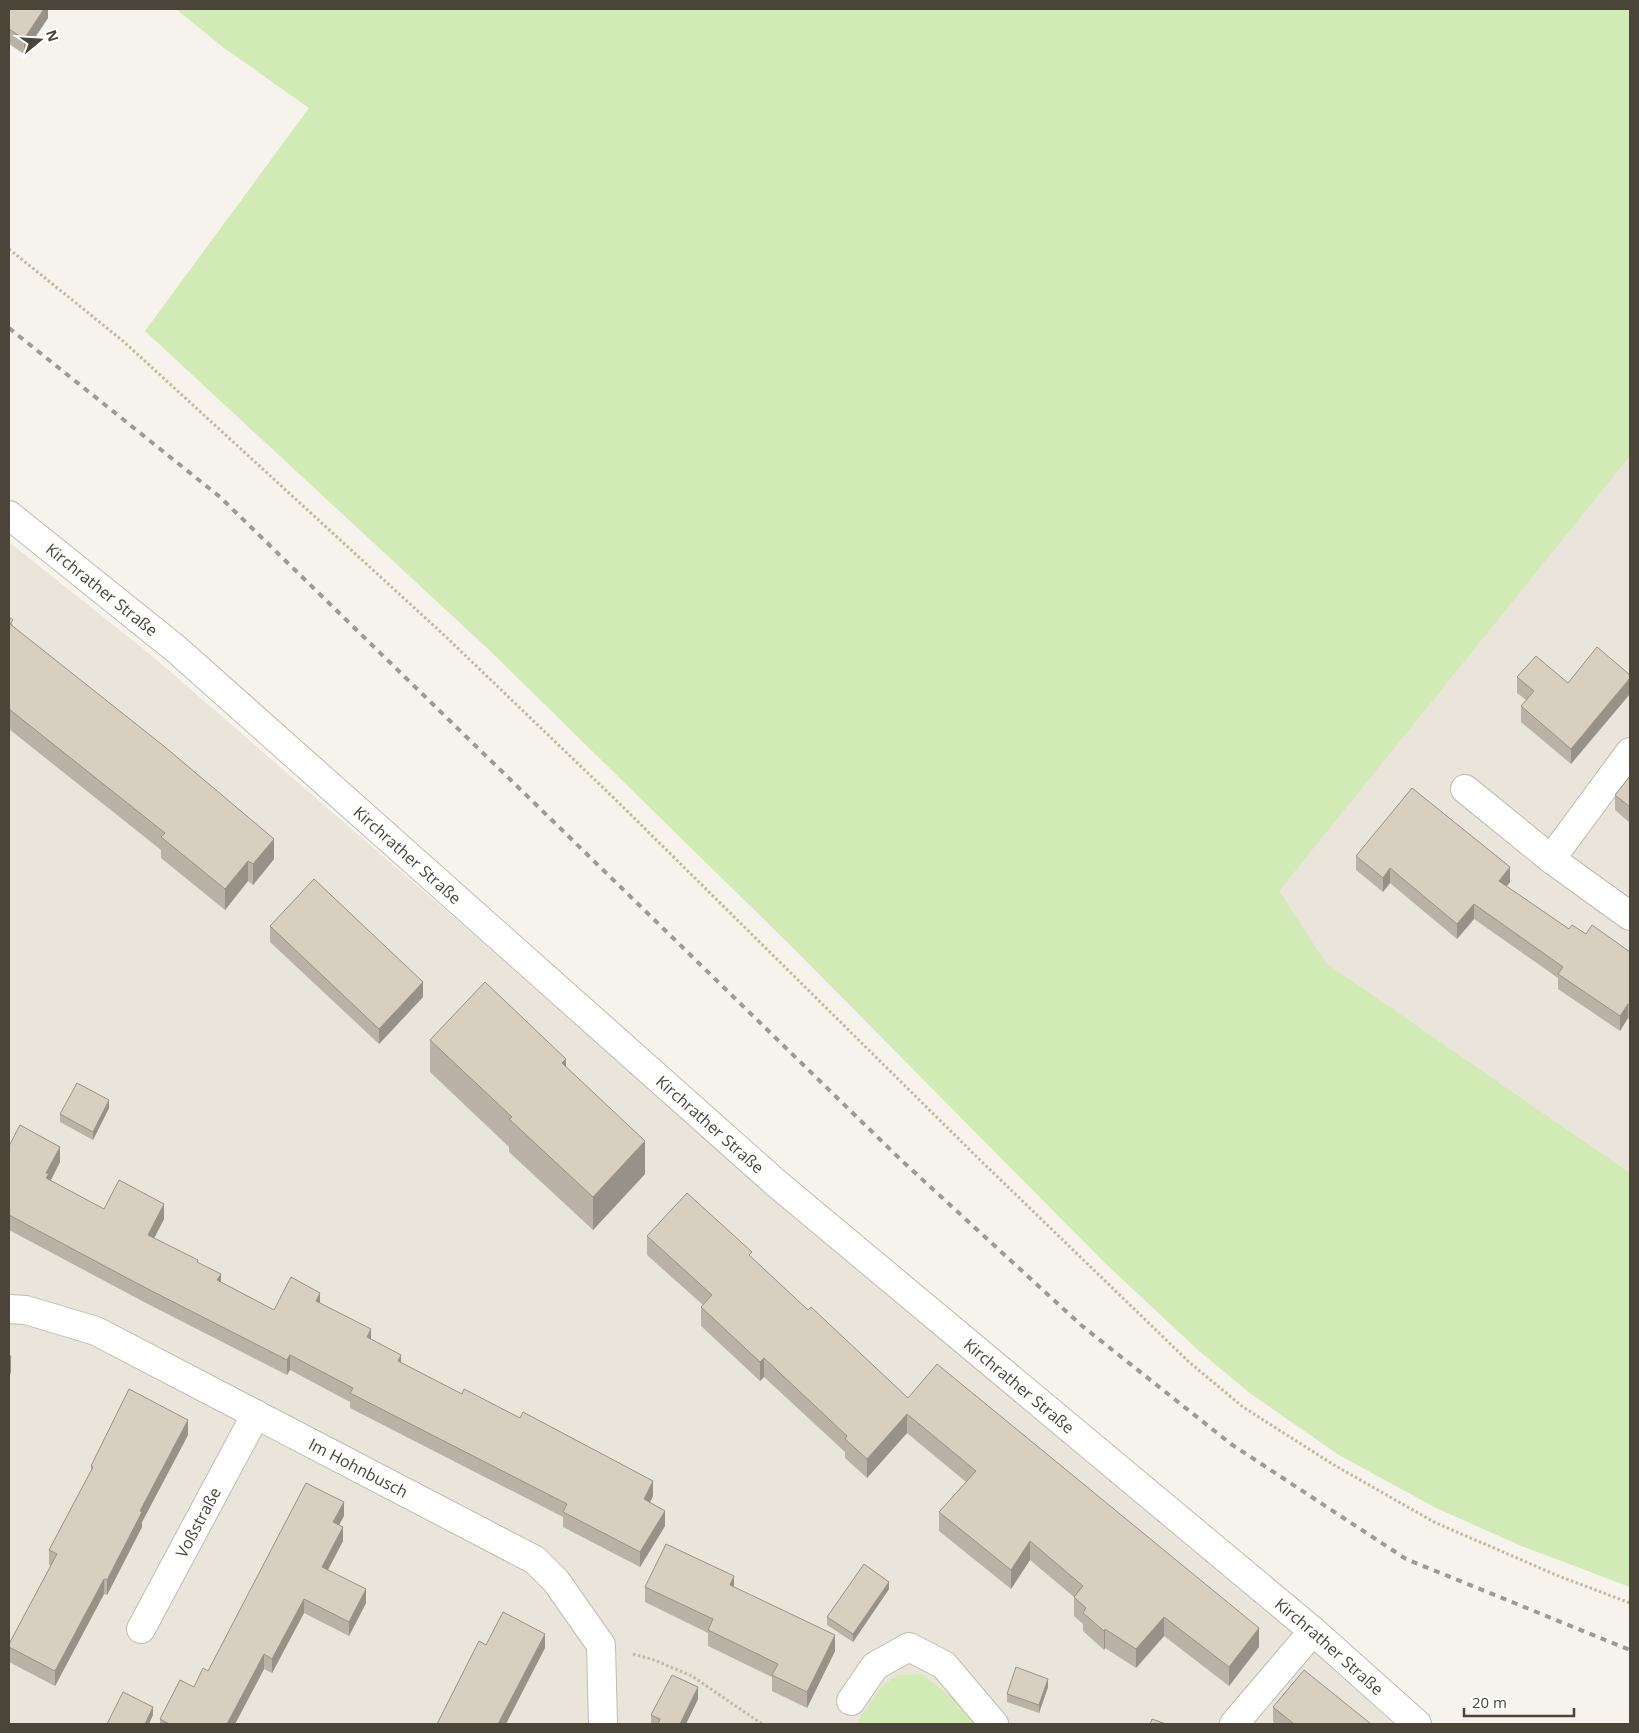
<svg xmlns="http://www.w3.org/2000/svg" width="1639" height="1733" viewBox="0 0 1639 1733" font-family="'Open Sans',sans-serif">
  <style>
    .residential { fill: #eae5da }
    .green { fill: #d2eab5 }
    .lines { fill: none; stroke-linecap: round; stroke-linejoin: round }
    .minor-casing { stroke: #c2bbae; stroke-width: 30 }
    .tertiary-casing { stroke: #c2bbae; stroke-width: 30 }
    .path { stroke: #c4b79f; stroke-width: 3; stroke-dasharray: 2.5 2.5; stroke-linecap: butt }
    .minor { stroke: #fff; stroke-width: 28 }
    .tertiary { stroke: #fff; stroke-width: 28 }
    .rail { stroke: #9a9a9a; stroke-width: 4; stroke-dasharray: 6 6; stroke-linecap: butt }
    .wall { fill: #bab2a6 }
    .shaded-wall { fill: #979187 }
    .building { fill: #d8cfc1; stroke: #979187 }
    .labels { text-anchor: middle; stroke-width: 4.5; stroke-linejoin: round; paint-order: stroke }
    .street-label { font-size: 16px; fill: #4b4439; stroke: #fff }
  </style>
  <rect width="100%" height="100%" fill="#f6f3ec"/>
  <g class="residential">
    <polygon points="1630,453 1630,1173 1254,914"/>
    <polygon points="9,542 151,655 415,884 1319,1656 1394,1724 9,1724"/>
  </g>
  <g class="green">
    <polygon points="176,9 1630,9 1630,456 1279,891 1326,963 1630,1173 1630,1587 1519,1545 1436,1508 1339,1455 1251,1394 1199,1351 1106,1264 793,948 487,648 145,331 309,108 224,48"/>
    <polygon points="922,1674 986,1724 856,1724 880,1688 897,1675"/>
  </g>
  <g class="lines">
    <g class="minor-casing">
      <g id="minor">
        <polyline points="1465,789 1551,859 1630,916"/>
        <polyline points="1551,859 1630,752"/>
        <path id="s1" d="M9 1309 26 1310 96 1331 535 1560 556 1581 601 1645 603 1724"/>
        <path id="s2" d="M141 1629 256 1414"/>
        <polyline points="851,1701 875,1666 909,1647 944,1665 994,1724"/>
        <polyline points="1234,1724 1313,1631"/>
      </g>
    </g>
    <g class="tertiary-casing">
      <g id="tertiary">
        <path id="s3" d="M9 515 176 649 776 1183 1313 1631 1417 1724"/>
      </g>
    </g>
    <g class="path">
      <polyline points="9,249 123,341 444,635 620,804 978,1158 1189,1362 1243,1407 1334,1465 1434,1522 1556,1575 1630,1603"/>
      <polyline points="633,1654 654,1660 692,1676 762,1724"/>
    </g>
    <use href="#minor" class="minor"/>
    <use href="#tertiary" class="tertiary"/>
    <polyline class="rail" points="9,328 220,497 900,1159 1081,1325 1231,1444 1406,1559 1630,1650"/>
  </g>
  <g class="wall">
    <polygon points="9,9 48,9 48,18 24,54 9,44"/>
    <polygon points="9,617 13,626 274,859 253,885 248,881 225,910 161,858 161,850 9,729"/>
    <polygon points="1630,675 1571,764 1521,722 1521,706 1526,700 1517,693 1517,677 1568,683"/>
    <polygon points="1630,776 1630,823 1615,810 1615,795"/>
    <polygon points="1356,856 1510,882 1506,886 1569,929 1586,934 1630,952 1630,1020 1628,1018 1620,1031 1558,989 1558,978 1474,919 1457,939 1390,883 1383,892 1356,870"/>
    <polygon points="270,926 423,997 379,1044 270,942"/>
    <polygon points="430,1040 566,1066 645,1174 593,1230 509,1152 509,1147 430,1072"/>
    <polygon points="109,1108 93,1140 60,1122 60,1114"/>
    <polygon points="9,1146 60,1162 50,1181 104,1209 164,1219 154,1238 198,1263 221,1282 274,1310 320,1303 371,1339 401,1363 653,1496 650,1502 665,1526 640,1567 563,1527 563,1517 350,1408 350,1402 290,1370 287,1375 144,1302 9,1230"/>
    <polygon points="647,1236 752,1258 808,1310 908,1398 1259,1647 1229,1686 1164,1636 1136,1668 1105,1648 1104,1650 1083,1631 1083,1624 1074,1616 1074,1597 1030,1560 1011,1589 939,1531 939,1512 966,1482 907,1433 867,1478 845,1458 845,1452 764,1377 760,1381 701,1326 701,1307 703,1305 647,1255"/>
    <polygon points="188,1435 142,1522 142,1527 107,1595 104,1594 55,1686 9,1662 9,1644 51,1566 49,1565 49,1550 91,1472 91,1466"/>
    <polygon points="344,1516 339,1525 343,1541 328,1570 366,1603 349,1636 304,1613 272,1673 264,1669 235,1724 160,1724 160,1719 194,1687"/>
    <polygon points="645,1587 734,1587 835,1651 807,1708 772,1691 772,1677 708,1646 708,1633 645,1602"/>
    <polygon points="889,1589 853,1642 827,1625 827,1617"/>
    <polygon points="1048,1687 1039,1713 1007,1702 1007,1694"/>
    <polygon points="698,1699 686,1724 651,1724 651,1715"/>
    <polygon points="1273,1707 1371,1724 1276,1724 1273,1722"/>
  </g>
  <g class="shaded-wall">
    <polygon points="44,9 48,9 48,18 24,54 24,39"/>
    <polygon points="1630,678 1630,694 1571,764 1571,749"/>
    <polygon points="274,839 274,859 253,885 253,864"/>
    <polygon points="248,861 248,881 225,910 225,889"/>
    <polygon points="1510,867 1510,882 1499,896 1499,881"/>
    <polygon points="1390,868 1390,883 1383,892 1383,878"/>
    <polygon points="1474,904 1474,919 1457,939 1457,924"/>
    <polygon points="423,982 423,997 379,1044 379,1029"/>
    <polygon points="1628,1004 1628,1018 1620,1031 1620,1016"/>
    <polygon points="566,1059 566,1092 562,1063"/>
    <polygon points="109,1100 109,1108 93,1140 93,1132"/>
    <polygon points="645,1141 645,1174 593,1230 593,1197"/>
    <polygon points="60,1147 60,1162 49,1184 46,1178 46,1173"/>
    <polygon points="164,1204 164,1219 148,1250 148,1235"/>
    <polygon points="221,1274 221,1289 217,1280"/>
    <polygon points="320,1293 320,1308 316,1301"/>
    <polygon points="371,1329 371,1344 367,1337"/>
    <polygon points="290,1355 290,1370 287,1375 287,1360"/>
    <polygon points="401,1355 401,1369 398,1361"/>
    <polygon points="11,1356 11,1372 9,1377 9,1361"/>
    <polygon points="764,1358 764,1377 760,1381 760,1362"/>
    <polygon points="907,1414 907,1433 867,1478 867,1459"/>
    <polygon points="188,1420 188,1435 142,1522 142,1527 107,1595 107,1580 140,1511"/>
    <polygon points="653,1481 653,1496 644,1514 644,1499"/>
    <polygon points="344,1502 344,1516 333,1536 333,1522"/>
    <polygon points="665,1511 665,1526 640,1567 640,1552"/>
    <polygon points="343,1527 343,1541 322,1581 322,1567"/>
    <polygon points="1030,1541 1030,1560 1011,1589 1011,1570"/>
    <polygon points="734,1576 734,1592 730,1585"/>
    <polygon points="104,1579 104,1594 55,1686 55,1671"/>
    <polygon points="889,1582 889,1589 853,1642 853,1634"/>
    <polygon points="366,1589 366,1603 349,1636 349,1622"/>
    <polygon points="304,1599 304,1613 272,1673 272,1659"/>
    <polygon points="1164,1617 1164,1636 1136,1668 1136,1649"/>
    <polygon points="1259,1628 1259,1647 1229,1686 1229,1667"/>
    <polygon points="1105,1629 1105,1648 1104,1650 1104,1631"/>
    <polygon points="545,1634 545,1648 506,1724 498,1724"/>
    <polygon points="835,1635 835,1651 807,1708 807,1692"/>
    <polygon points="264,1654 264,1669 235,1724 227,1724"/>
    <polygon points="1048,1679 1048,1687 1039,1713 1039,1705"/>
    <polygon points="698,1687 698,1699 686,1724 680,1724"/>
    <polygon points="153,1707 153,1715 149,1724 145,1724"/>
  </g>
  <g class="building">
    <polygon points="9,9 44,9 24,39 9,29"/>
    <polygon points="9,617 13,620 10,624 165,747 274,839 253,864 248,861 225,889 161,837 165,833 9,709"/>
    <polygon points="1597,647 1630,675 1630,678 1571,749 1521,706 1534,691 1517,677 1536,656 1568,683"/>
    <polygon points="1630,776 1630,807 1615,795"/>
    <polygon points="1412,788 1510,867 1499,881 1569,929 1572,925 1586,934 1592,925 1630,952 1630,1005 1628,1004 1620,1016 1558,974 1563,967 1474,904 1457,924 1390,868 1383,878 1356,856"/>
    <polygon points="314,879 423,982 379,1029 270,926"/>
    <polygon points="485,982 566,1059 562,1063 645,1141 593,1197 509,1119 512,1117 430,1040"/>
    <polygon points="77,1083 109,1100 93,1132 60,1114"/>
    <polygon points="20,1125 60,1147 46,1173 49,1174 46,1178 104,1209 119,1180 164,1204 148,1235 198,1260 197,1262 221,1274 217,1280 274,1310 291,1277 320,1293 316,1301 371,1329 367,1337 401,1355 398,1361 462,1394 464,1389 520,1418 523,1412 653,1481 644,1499 665,1511 640,1552 563,1512 567,1504 350,1393 353,1388 290,1355 287,1360 144,1287 9,1215 9,1146"/>
    <polygon points="687,1193 752,1252 749,1255 808,1310 811,1307 908,1398 937,1364 1259,1628 1229,1667 1164,1617 1136,1649 1105,1629 1104,1631 1083,1613 1086,1608 1074,1597 1083,1586 1030,1541 1011,1570 939,1512 976,1471 907,1414 867,1459 845,1439 847,1436 764,1358 760,1362 701,1307 712,1295 647,1236"/>
    <polygon points="9,1355 11,1356 9,1361"/>
    <polygon points="129,1389 188,1420 140,1511 142,1512 107,1580 104,1579 55,1671 9,1647 9,1644 57,1554 49,1550 93,1467 91,1466"/>
    <polygon points="306,1483 344,1502 333,1522 343,1527 322,1567 366,1589 349,1622 304,1599 272,1659 264,1654 227,1724 169,1724 160,1719 180,1680 194,1687 203,1668 208,1671"/>
    <polygon points="666,1544 734,1576 730,1585 835,1635 807,1692 772,1675 778,1664 708,1630 713,1619 645,1587"/>
    <polygon points="864,1564 889,1582 853,1634 827,1617"/>
    <polygon points="503,1612 545,1634 498,1724 437,1724 479,1641 486,1645"/>
    <polygon points="1016,1667 1048,1679 1039,1705 1007,1694"/>
    <polygon points="1304,1670 1371,1724 1294,1724 1273,1707"/>
    <polygon points="672,1675 698,1687 680,1724 658,1724 660,1719 651,1715"/>
    <polygon points="123,1692 153,1707 145,1724 107,1724"/>
    <polygon points="1152,1719 1166,1724 1150,1724"/>
  </g>
  <g class="labels">
    <g class="street-label">
      <text dy="6" stroke="none"><textPath href="#s3" startOffset="119">Kirchrather Straße</textPath></text>
      <text dy="6" stroke="none"><textPath href="#s3" startOffset="524">Kirchrather Straße</textPath></text>
      <text dy="6" stroke="none"><textPath href="#s3" startOffset="929">Kirchrather Straße</textPath></text>
      <text dy="6" stroke="none"><textPath href="#s3" startOffset="1334">Kirchrather Straße</textPath></text>
      <text dy="6" stroke="none"><textPath href="#s1" startOffset="386">Im Hohnbusch</textPath></text>
      <text dy="6" stroke="none"><textPath href="#s2" startOffset="121">Voßstraße</textPath></text>
      <text dy="6" stroke="none"><textPath href="#s3" startOffset="1739">Kirchrather Straße</textPath></text>
    </g>
  </g>
  <rect width="1639" height="1733" fill="none" stroke="#4b4439" stroke-width="20"/>
  <g transform="translate(40 40) rotate(72)" stroke="#ffffff" stroke-width="4" paint-order="stroke">
  <path d="M0-4L9 19L0 12L-9 19Z" fill="#4b4439"/>
  <text y="-8" font-size="14" font-weight="bold" text-anchor="middle" fill="#4b4439">N</text>
  </g>
  <path d="M1464 1708v8h110v-8" fill="none" stroke="#4b4439" stroke-width="2.5"/>
  <text x="1472" y="1708" font-size="15" fill="#4b4439" stroke="#ffffff" stroke-width="4" paint-order="stroke">20 m</text>
</svg>
